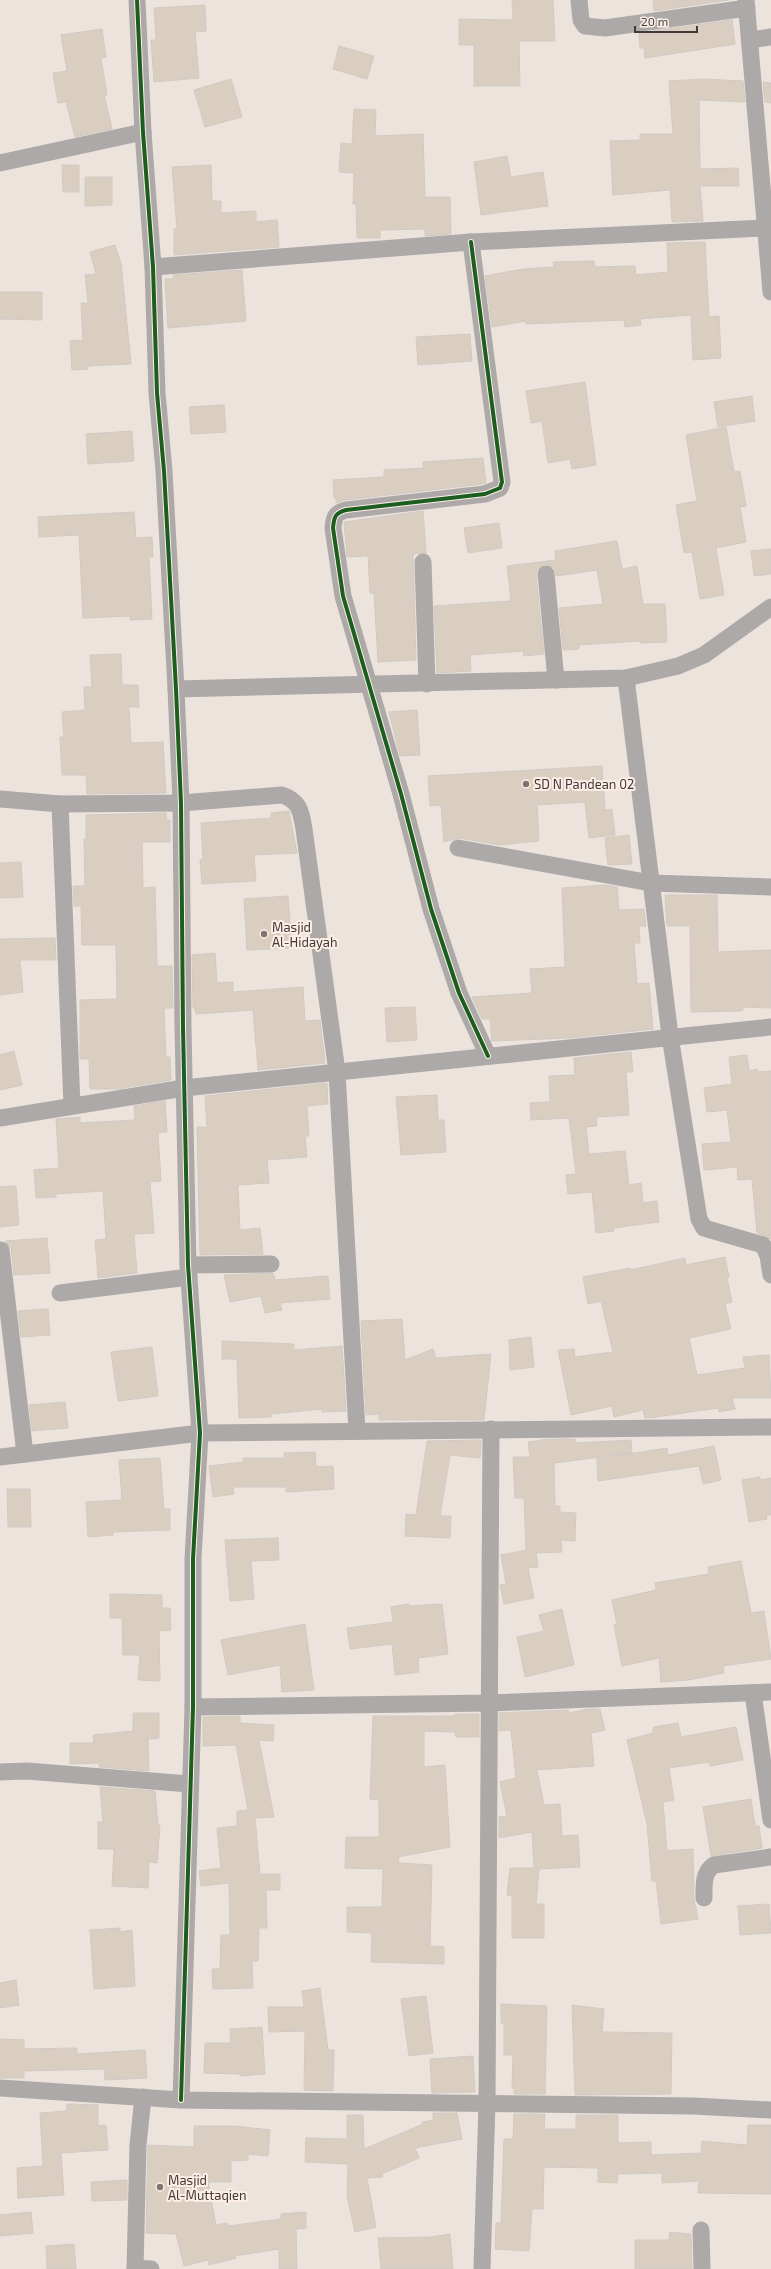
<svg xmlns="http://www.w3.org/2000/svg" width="771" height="2269" viewBox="0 0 771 2269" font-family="'Exo 2',sans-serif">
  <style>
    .building { fill: #dacec0; stroke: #d0cac4 }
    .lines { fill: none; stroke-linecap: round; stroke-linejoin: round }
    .minor { stroke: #ada9a8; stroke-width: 17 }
    .cycleway-casing { stroke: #fdefe7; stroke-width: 6 }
    .cycleway { stroke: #1b5e20; stroke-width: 4 }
    .poi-dot { fill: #7d7570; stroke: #fdefe7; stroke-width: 1.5 }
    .labels { text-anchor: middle; stroke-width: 4; stroke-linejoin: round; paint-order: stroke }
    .poi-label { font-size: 13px; fill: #413a36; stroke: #fdefe7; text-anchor: start }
  </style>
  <rect width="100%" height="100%" fill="#ede3dd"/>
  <g class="building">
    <polygon points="512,0 553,0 555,41 519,41 520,86 474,86 474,45 459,45 459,19 513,20"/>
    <polygon points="653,0 729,0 654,11"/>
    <polygon points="205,5 206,31 195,32 199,78 154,82 151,40 156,40 154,8"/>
    <polygon points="732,20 735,44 645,58 644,48 640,48 639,33"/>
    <polygon points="102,29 106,57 101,58 107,95 104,95 112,129 75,137 66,102 58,103 53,73 67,71 61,35"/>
    <polygon points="339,46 374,56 367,79 333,69"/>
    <polygon points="231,79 242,117 205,127 194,90"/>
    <polygon points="704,79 743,81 745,102 699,100 700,169 738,168 739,186 700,186 703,221 672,222 670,190 613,195 610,141 640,140 640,134 673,134 669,81"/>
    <polygon points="763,82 771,83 771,103 765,102"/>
    <polygon points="354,109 376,110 375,136 423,134 425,197 450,197 451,234 425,236 425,229 380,230 380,238 357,238 356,204 353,204 354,173 339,172 341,143 352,144"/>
    <polygon points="507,156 511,177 543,172 548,206 481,215 474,162"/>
    <polygon points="62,165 79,165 79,192 63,192"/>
    <polygon points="211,165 212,201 221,201 221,213 256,211 256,222 277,220 279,247 174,255 174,229 177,229 172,167"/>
    <polygon points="85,177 112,177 112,205 85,206"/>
    <polygon points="705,242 709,317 719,316 721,358 693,360 691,315 640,319 641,325 625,327 624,320 526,324 526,321 492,327 485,276 523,269 554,267 553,262 594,261 595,267 635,266 636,275 668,272 667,243"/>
    <polygon points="115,245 121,263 131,364 88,366 88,369 72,370 70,341 83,340 81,303 88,303 85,275 96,274 90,252"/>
    <polygon points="242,270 246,321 168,328 165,279 173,279 173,275"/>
    <polygon points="0,292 42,292 42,320 0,319"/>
    <polygon points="470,334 472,361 418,365 416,337"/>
    <polygon points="585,382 596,465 572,469 570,459 548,463 542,421 531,423 526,391"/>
    <polygon points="752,396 755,421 718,427 714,402"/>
    <polygon points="224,405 226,432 191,434 189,407"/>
    <polygon points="726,427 734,472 740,471 746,506 740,507 746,542 716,548 724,595 700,599 692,552 684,553 676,505 697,501 686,435"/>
    <polygon points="132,431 134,461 88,464 86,434"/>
    <polygon points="483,458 486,483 483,484 345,500 336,503 336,498 334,498 333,480 384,477 384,470 424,468 423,462"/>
    <polygon points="423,511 426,553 413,554 416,660 378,662 374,593 370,593 368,556 347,557 344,522"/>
    <polygon points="134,512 136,538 152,537 153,557 149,557 152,619 130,620 130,616 83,618 79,535 39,537 38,517"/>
    <polygon points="499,523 502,548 468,553 464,528"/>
    <polygon points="617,541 622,569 637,566 643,604 665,604 667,642 640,643 640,641 579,645 579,649 563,650 559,608 603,604 597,570 556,576 554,568 545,564 537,570 536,575 544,654 524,656 523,651 470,655 471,671 437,673 434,606 511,601 507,566 556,560 555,551"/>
    <polygon points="771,549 771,574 754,576 751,551"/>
    <polygon points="121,654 122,685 138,685 139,707 129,707 131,743 163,742 166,793 87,794 86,775 62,775 60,737 64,737 62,712 85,710 84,687 92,687 90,655"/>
    <polygon points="417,710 420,755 400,756 389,712"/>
    <polygon points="602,766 605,810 612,809 615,835 589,838 585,802 537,805 539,841 499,845 459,838 444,842 441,805 430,806 428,776"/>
    <polygon points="289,811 297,853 254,855 256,881 202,884 200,860 203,859 201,823 271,818 271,813"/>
    <polygon points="166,813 167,820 170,820 170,842 142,842 143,888 155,887 157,966 172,966 173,1008 164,1008 166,1057 170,1057 171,1080 118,1089 90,1089 89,1059 80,1059 80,1000 117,999 116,945 82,945 81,906 74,906 73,886 85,886 84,839 86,839 86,815"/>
    <polygon points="629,835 632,864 608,865 605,838"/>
    <polygon points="21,862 23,897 0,898 0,863"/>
    <polygon points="606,885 617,887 619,910 644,909 646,926 639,926 640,943 634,943 637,984 649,983 653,1029 570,1038 492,1041 490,1019 482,1019 472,997 532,993 530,969 565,967 562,888"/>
    <polygon points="665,895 717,895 718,952 771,950 771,1008 744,1007 742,1011 691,1012 690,926 667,926"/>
    <polygon points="288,896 292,948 247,950 244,899"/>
    <polygon points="55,938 56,960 20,960 23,992 0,995 0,939"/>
    <polygon points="215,953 217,983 233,982 233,992 303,987 305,1021 320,1020 325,1063 258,1070 253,1010 196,1014 195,1008 193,1008 192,955"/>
    <polygon points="415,1007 417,1040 387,1042 385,1008"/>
    <polygon points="14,1051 22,1085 0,1090 0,1055"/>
    <polygon points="631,1052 633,1072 626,1072 629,1115 596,1117 597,1126 586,1127 589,1154 625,1151 629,1185 641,1183 643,1203 657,1201 659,1222 613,1228 614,1231 596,1233 592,1192 568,1194 566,1175 576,1174 569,1118 531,1120 530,1103 550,1102 549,1076 575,1075 574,1058"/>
    <polygon points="747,1055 749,1071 757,1069 758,1072 771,1071 771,1239 757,1233 752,1179 738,1180 737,1167 704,1170 702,1144 731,1142 727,1110 707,1112 704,1088 732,1084 729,1057"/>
    <polygon points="327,1083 328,1104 307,1106 309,1136 305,1136 307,1157 267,1160 269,1183 238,1185 240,1230 260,1228 263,1254 200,1255 197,1127 207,1127 205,1096"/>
    <polygon points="437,1095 438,1120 444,1120 446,1152 401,1155 396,1097"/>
    <polygon points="165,1101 167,1132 158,1133 161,1181 150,1182 154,1233 134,1234 137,1273 98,1278 95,1240 106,1239 103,1191 56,1194 56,1197 36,1198 34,1170 59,1168 56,1119 80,1117 80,1123 135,1120 134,1106"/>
    <polygon points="16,1186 19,1225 0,1227 0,1187"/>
    <polygon points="47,1238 50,1273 14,1275 11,1248 5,1241"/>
    <polygon points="725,1257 729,1277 727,1278 732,1302 725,1304 731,1329 689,1338 697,1375 745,1368 743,1357 769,1355 771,1398 732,1398 735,1409 719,1412 718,1408 649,1418 645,1418 643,1410 614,1417 612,1406 571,1415 558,1350 574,1349 575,1357 613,1352 601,1301 588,1304 583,1277 630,1268 631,1270 685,1258 686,1265"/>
    <polygon points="273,1273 275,1280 328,1276 330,1299 280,1303 282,1310 265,1313 261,1296 230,1302 224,1275"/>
    <polygon points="48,1309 50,1335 21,1337 18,1311"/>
    <polygon points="402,1319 405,1360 433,1349 436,1358 491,1354 484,1420 379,1420 379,1414 366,1415 361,1321"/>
    <polygon points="531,1337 534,1367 510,1370 509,1340"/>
    <polygon points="222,1341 294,1344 294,1350 342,1346 346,1411 322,1412 322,1409 271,1414 271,1417 239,1418 237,1359 222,1359"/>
    <polygon points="152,1347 158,1396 118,1401 111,1352"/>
    <polygon points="65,1402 68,1428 32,1431 29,1405"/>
    <polygon points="548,1439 575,1439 576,1443 631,1440 632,1453 554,1463 555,1506 560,1506 560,1512 576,1513 575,1541 561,1540 562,1552 536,1553 538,1567 528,1568 534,1598 504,1604 500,1585 506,1584 501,1555 526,1550 524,1498 515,1498 513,1457 530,1457 528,1442"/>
    <polygon points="481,1440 480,1458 450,1455 440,1516 451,1516 450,1538 405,1536 406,1514 416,1515 427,1441"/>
    <polygon points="714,1446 721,1480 703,1484 699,1466 598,1481 597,1459 667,1448 668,1455"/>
    <polygon points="315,1452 316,1467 333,1466 334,1489 286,1492 286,1487 233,1487 234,1494 213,1497 209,1466 243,1462 243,1458 284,1458 284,1453"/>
    <polygon points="160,1458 164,1509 170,1509 170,1530 113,1532 113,1535 88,1537 86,1502 122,1500 119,1460"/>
    <polygon points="760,1477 760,1480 771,1478 771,1515 766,1515 767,1519 749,1522 742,1480"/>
    <polygon points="7,1489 30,1489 31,1527 8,1527"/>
    <polygon points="278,1538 279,1560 251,1561 254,1599 230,1601 225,1540"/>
    <polygon points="741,1561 751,1613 764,1611 771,1659 723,1666 724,1673 688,1680 661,1682 659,1658 622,1666 614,1625 617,1624 612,1600 656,1590 655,1583 709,1574 708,1567"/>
    <polygon points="110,1594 162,1595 162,1608 170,1608 171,1630 159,1631 160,1681 138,1680 140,1655 123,1655 122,1618 110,1618"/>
    <polygon points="409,1604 409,1606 442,1604 448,1654 418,1658 419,1672 395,1675 392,1644 350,1649 347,1628 393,1622 391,1607"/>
    <polygon points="562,1609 574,1665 525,1677 517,1637 544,1631 539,1615"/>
    <polygon points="305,1624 314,1690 282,1692 280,1665 228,1675 221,1640"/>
    <polygon points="588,1709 600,1709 605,1730 591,1733 594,1766 537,1770 544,1805 560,1804 562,1836 578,1835 580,1867 539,1869 536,1904 544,1904 544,1938 512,1938 512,1896 507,1895 510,1868 534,1868 532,1832 499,1838 499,1817 507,1816 500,1782 516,1778 511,1730 499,1731 499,1713 568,1710 569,1713"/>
    <polygon points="133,1713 159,1713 159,1738 148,1739 149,1771 99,1767 99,1763 70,1764 70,1743 94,1743 93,1735 133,1731"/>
    <polygon points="455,1714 479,1714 479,1737 456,1737 455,1732 424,1731 424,1767 445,1765 450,1847 398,1857 399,1863 432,1865 430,1946 444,1947 444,1964 371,1962 372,1933 347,1932 347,1907 382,1907 383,1869 345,1868 346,1837 379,1837 379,1800 370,1799 373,1716 455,1716"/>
    <polygon points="240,1716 240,1723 274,1725 273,1741 259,1740 274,1817 255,1818 260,1874 280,1874 280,1890 266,1890 267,1928 259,1928 258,1961 252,1961 253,1988 213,1989 212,1969 220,1969 221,1935 230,1935 229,1883 201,1886 199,1871 221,1868 217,1828 237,1826 237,1811 248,1810 236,1745 203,1746 203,1717"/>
    <polygon points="678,1723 681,1737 736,1727 743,1760 710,1766 709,1762 669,1768 674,1800 663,1802 667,1851 693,1849 694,1898 698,1919 661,1924 656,1881 652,1881 647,1824 627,1740 653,1733 653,1727"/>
    <polygon points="100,1787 155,1791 158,1825 160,1825 157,1863 149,1862 148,1888 112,1886 114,1849 98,1849 98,1822 103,1822"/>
    <polygon points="751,1799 755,1826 759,1826 762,1848 711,1856 703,1807"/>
    <polygon points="769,1904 771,1933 740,1935 738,1906"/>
    <polygon points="120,1928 120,1932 132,1930 135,1986 94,1989 90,1930"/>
    <polygon points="16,1980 19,2005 0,2008 0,1983"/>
    <polygon points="320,1988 328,2050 334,2050 333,2091 304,2090 305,2031 269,2032 268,2007 304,2007 302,1991"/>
    <polygon points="426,1996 433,2053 409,2056 401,1999"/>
    <polygon points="501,2004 547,2006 545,2094 514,2094 514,2088 512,2088 513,2055 504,2055 504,2023 501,2023"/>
    <polygon points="572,2005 604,2009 602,2032 672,2033 671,2094 575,2095"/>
    <polygon points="262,2027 265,2074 240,2076 240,2074 204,2073 205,2043 231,2043 230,2029"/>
    <polygon points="0,2039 24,2040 24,2049 77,2048 77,2054 145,2050 147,2078 105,2080 104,2069 24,2071 24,2078 0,2078"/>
    <polygon points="473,2056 475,2092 432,2093 430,2059"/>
    <polygon points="67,2104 98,2105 98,2126 106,2125 108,2150 61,2153 64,2195 18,2198 17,2168 43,2166 40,2113 67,2111"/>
    <polygon points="433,2113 457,2113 462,2139 415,2148 419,2158 382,2174 383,2177 367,2178 376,2227 355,2232 347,2196 348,2164 305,2162 306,2138 347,2139 347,2115 363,2115 364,2149 423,2124 422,2122 433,2120"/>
    <polygon points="514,2114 545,2114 544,2129 576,2129 576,2115 618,2115 618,2143 651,2142 651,2155 701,2153 702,2141 747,2145 748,2125 771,2125 771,2194 698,2193 699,2181 662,2183 662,2173 618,2174 617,2183 598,2182 598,2168 544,2167 543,2209 532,2209 529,2251 495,2249 496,2223 501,2223 504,2139 513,2139"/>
    <polygon points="194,2126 234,2126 270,2130 268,2156 248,2154 248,2160 231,2161 231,2182 208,2182 216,2225 227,2223 228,2226 281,2219 281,2214 306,2212 306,2228 296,2229 297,2269 279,2269 279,2249 235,2256 236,2258 209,2265 208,2260 184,2266 176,2234 146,2233 148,2145 194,2147"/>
    <polygon points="127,2180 127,2200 92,2201 91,2182"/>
    <polygon points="31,2212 33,2233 0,2236 0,2215"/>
    <polygon points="670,2232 691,2234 692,2269 635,2269 635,2240 669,2240"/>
    <polygon points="450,2234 453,2269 381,2269 378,2238 431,2237"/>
    <polygon points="74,2244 76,2269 47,2269 46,2246"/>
  </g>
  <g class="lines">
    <g class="minor">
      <polyline points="137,0 143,132 153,267 157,393 164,471 176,689 181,803 183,1028 188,1265 200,1433 193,1559 193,1707 181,2100"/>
      <polyline points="579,0 581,20 585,26 605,28 747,8"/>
      <polyline points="746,0 771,292"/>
      <polyline points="750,40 771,37"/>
      <polyline points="0,163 143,132"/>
      <path d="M471 242 502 482 500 488 485 494 346 510C335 513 334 517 333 528L343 596 401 794 431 909 459 993 488 1056"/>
      <polyline points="153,267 471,242 766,228"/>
      <polyline points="423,562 427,684"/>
      <polyline points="546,574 556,680"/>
      <polyline points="626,678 670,1036 699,1219 704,1228 763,1245 768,1256 771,1275"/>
      <polyline points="176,689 626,678 678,666 704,655 771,607"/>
      <path d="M0 799 60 804 181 803 282 795C300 801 301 812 304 829L337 1072 357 1431"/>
      <polyline points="60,804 72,1106"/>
      <polyline points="458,848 651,883 771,887"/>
      <polyline points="0,1118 184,1088 771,1027"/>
      <polyline points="1,1250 25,1454"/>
      <polyline points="188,1265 271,1264"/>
      <polyline points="60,1293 189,1277"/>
      <polyline points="0,1457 200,1433 771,1427"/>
      <polyline points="753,1693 771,1820"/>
      <polyline points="193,1707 489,1703 771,1692"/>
      <polyline points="0,1772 27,1771 189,1784"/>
      <path d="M704 1898C704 1885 703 1872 714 1865L771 1857"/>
      <polyline points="0,2088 181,2100 693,2106 771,2110"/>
      <polyline points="701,2230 702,2269"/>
      <polyline points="135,2268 151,2269"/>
      <polyline points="135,2269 138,2145 143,2097"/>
      <polyline points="482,2269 487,2103 491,1429"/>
    </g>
    <g class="cycleway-casing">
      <g id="cycleway">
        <polyline points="137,0 143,132 153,267 157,393 164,471 176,689 181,803 183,1028 188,1265 200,1433 193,1559 193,1707 181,2100"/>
        <path d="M471 242 502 482 500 488 485 494 346 510C335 513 334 517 333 528L343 596 401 794 431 909 459 993 488 1056"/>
      </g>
    </g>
    <use href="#cycleway" class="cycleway"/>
  </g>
  <g class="poi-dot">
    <circle cx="526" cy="784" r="4"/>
    <circle cx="264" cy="934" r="4"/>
    <circle cx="160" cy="2187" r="4"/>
  </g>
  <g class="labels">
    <g class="poi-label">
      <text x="534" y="789">SD N Pandean 02</text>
      <text x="272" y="932">Masjid<tspan x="272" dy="15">Al-Hidayah</tspan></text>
      <text x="168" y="2185">Masjid<tspan x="168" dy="15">Al-Muttaqien</tspan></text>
    </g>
  </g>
  <path d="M635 26v6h62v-6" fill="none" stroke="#413a36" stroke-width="2"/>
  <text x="641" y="26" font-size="12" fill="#413a36" stroke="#fdefe7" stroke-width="3" paint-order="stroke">20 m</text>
</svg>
